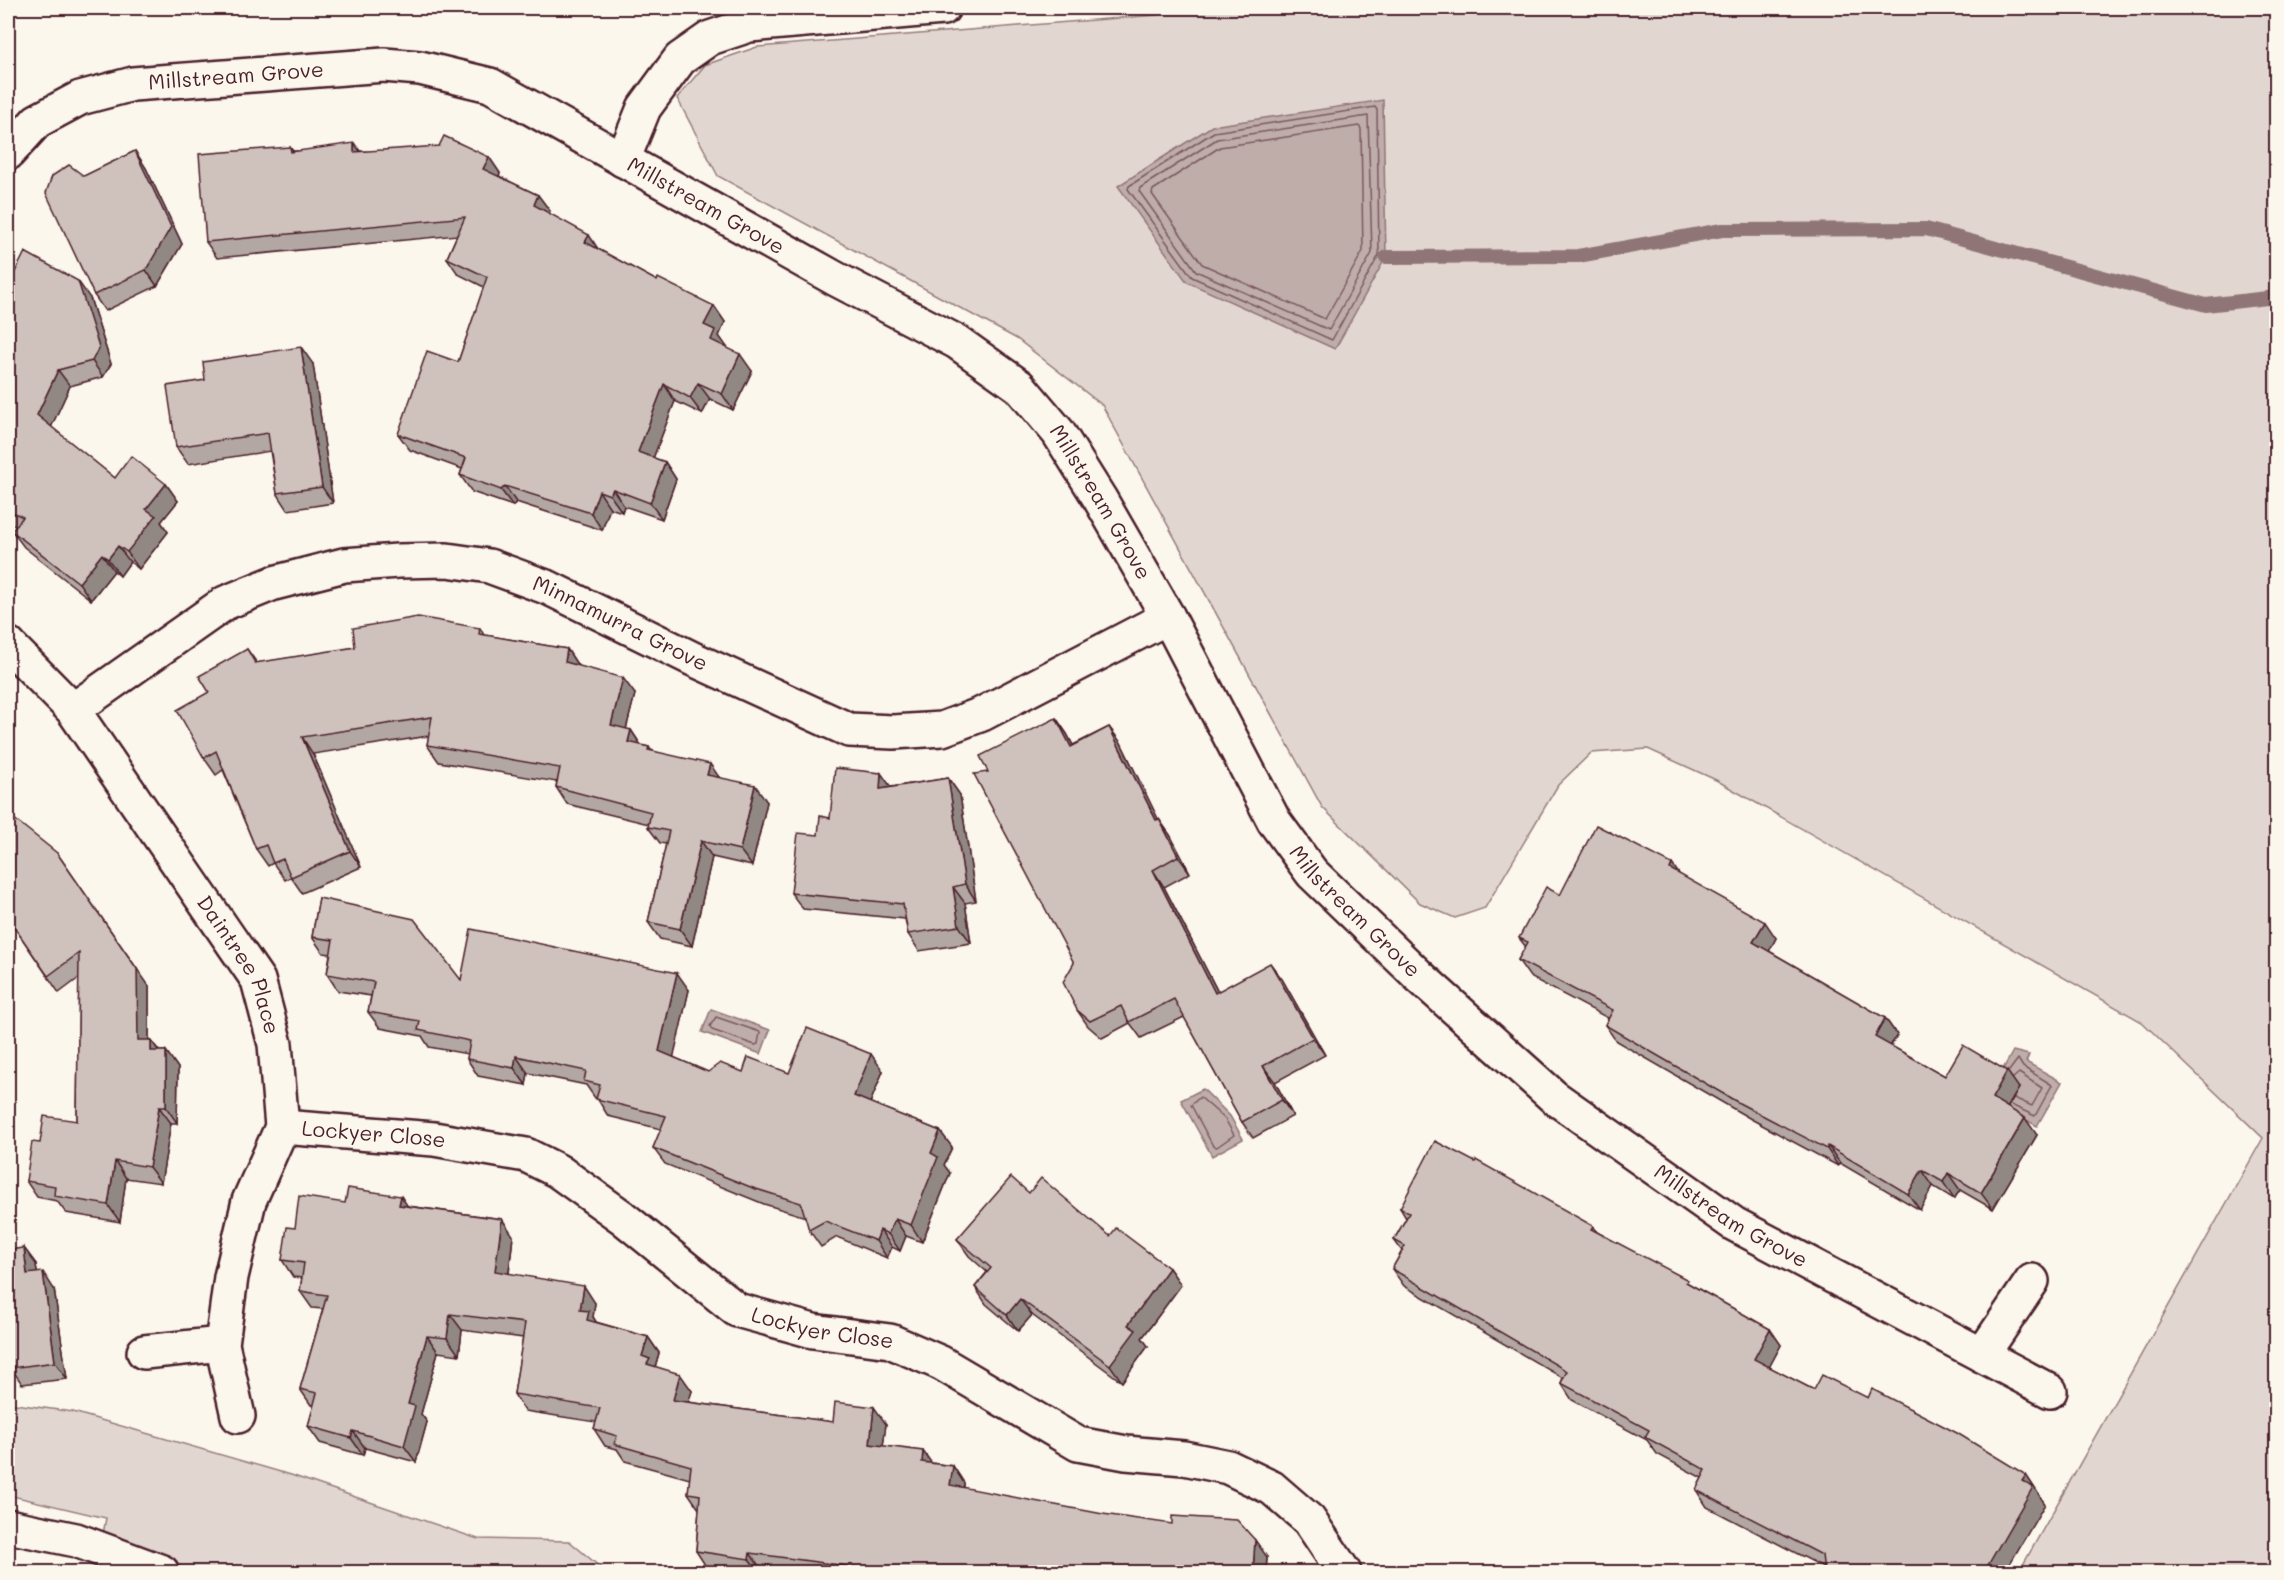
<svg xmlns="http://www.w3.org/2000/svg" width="2284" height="1580" viewBox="0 0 2284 1580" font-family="Mali,sans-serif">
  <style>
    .green { fill: #e2d7d0; stroke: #967b7e; stroke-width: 1.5 }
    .water { fill: #bfadaa; stroke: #907477; stroke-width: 1.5 }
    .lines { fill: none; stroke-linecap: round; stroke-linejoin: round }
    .shore { stroke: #79585e; stroke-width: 1.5 }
    .stream { stroke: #907477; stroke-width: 14 }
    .minor-casing { stroke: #4a1f2b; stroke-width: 38 }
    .major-casing { stroke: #4a1f2b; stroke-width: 38 }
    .minor { stroke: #fbf7ec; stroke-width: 33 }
    .major { stroke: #fbf7ec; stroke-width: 33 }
    .wall { fill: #b2a7a2; stroke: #4a1f2b; stroke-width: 1.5 }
    .shaded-wall { fill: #918884; stroke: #4a1f2b; stroke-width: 1.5 }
    .building { fill: #cfc2bc; stroke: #4a1f2b; stroke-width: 1.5 }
    .labels { text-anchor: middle; stroke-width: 6; stroke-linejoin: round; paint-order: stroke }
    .street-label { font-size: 21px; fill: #4a1f2b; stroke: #fbf7ec }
  </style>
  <rect width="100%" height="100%" fill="#fbf7ec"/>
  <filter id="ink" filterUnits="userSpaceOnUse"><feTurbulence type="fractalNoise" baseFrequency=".0167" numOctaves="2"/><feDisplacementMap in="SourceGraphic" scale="12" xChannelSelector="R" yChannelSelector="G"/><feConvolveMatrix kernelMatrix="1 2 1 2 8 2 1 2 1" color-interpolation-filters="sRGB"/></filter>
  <g filter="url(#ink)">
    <g class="green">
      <polygon points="1185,8 2276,8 2276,1572 2019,1572 2263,1138 2142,1022 1716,780 1648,749 1591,753 1558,785 1485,908 1455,918 1420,903 1322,807 1102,405 1017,339 718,176 677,98 705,65 757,47 1157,15"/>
      <polygon points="8,1403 73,1412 291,1475 478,1539 569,1541 606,1572 96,1572 106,1518 8,1495"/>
    </g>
    <g class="water">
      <polygon points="1383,100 1386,257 1335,349 1187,282 1118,186 1212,126"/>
      <polygon points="711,1009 770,1030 761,1054 702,1032"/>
      <polygon points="2013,1051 2029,1055 2026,1062 2062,1082 2037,1126 1987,1098"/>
      <polygon points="1203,1089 1230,1116 1243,1139 1212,1156 1181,1100"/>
    </g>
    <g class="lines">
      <g class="shore">
        <polygon points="1375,107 1377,110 1379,255 1332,340 1192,277 1128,189 1129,186 1214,132"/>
        <polygon points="1368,116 1372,253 1329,330 1196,271 1139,191 1140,188 1217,139"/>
        <polygon points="1359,126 1361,129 1363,251 1325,319 1202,264 1152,194 1153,190 1220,147"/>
        <polygon points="716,1017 760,1032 758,1044 755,1045 712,1030 710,1026"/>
        <polyline points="2009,1071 2018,1059 2023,1067 2052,1085 2035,1116 2011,1105"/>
        <polyline points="2013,1078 2019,1073 2042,1088 2032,1106 2014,1098"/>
        <polygon points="1200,1097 1225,1119 1234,1135 1217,1147 1213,1146 1191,1105"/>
      </g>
      <polyline class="stream" points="1386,257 1578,256 1722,230 1926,229 2206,305 2276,297"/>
      <g class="minor-casing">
        <g id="minor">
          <path id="s1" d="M8 153 37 121 80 98 133 84 384 65 420 68 490 85 836 279 957 342 1019 386 1058 432 1100 499 1168 617 1274 821 1312 873 1419 976 1554 1097 1734 1224 2050 1391"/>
          <polyline points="623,160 644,108 680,59 710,38 749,25 943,8"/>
          <path id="s2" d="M8 644 73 710 258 980 275 1044 282 1127 249 1201 231 1277 222 1344 238 1416"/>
          <path id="s3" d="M73 710 225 603 274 583 344 565 398 561 447 560 489 566 549 588 693 659 849 730 893 732 942 729 982 714 1168 617"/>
          <path id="s4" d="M282 1127 434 1139 526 1155 558 1171 622 1217 737 1310 813 1331 890 1341 941 1363 1078 1444 1126 1453 1184 1458 1228 1467 1272 1488 1309 1520 1344 1572"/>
          <polyline points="144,1352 222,1344"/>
          <polyline points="1982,1355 2032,1281"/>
        </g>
      </g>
      <g class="major-casing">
        <polyline id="major" points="8,1526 76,1540 162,1572"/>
      </g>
      <use href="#minor" class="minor"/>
      <use href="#major" class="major"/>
    </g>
    <g class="wall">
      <polygon points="290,147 293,151 360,151 489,157 500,173 499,176 538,195 550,211 549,213 598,249 657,281 714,306 725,322 719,336 727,348 752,371 733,410 710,399 702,414 675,401 653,458 665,462 676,479 662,519 624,506 622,512 610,508 602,530 516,502 513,506 472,492 460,475 462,469 410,450 398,434 458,362 484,287 458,274 447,258 457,235 217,258 206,242"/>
      <polygon points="135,151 146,168 182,244 157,286 105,311 94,295 84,176"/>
      <polygon points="8,286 90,298 111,364 103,377 70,386 51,427 115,478 166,484 178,501 161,522 168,532 139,569 130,562 120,576 114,571 91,600 24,547 12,531 16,526 8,521"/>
      <polygon points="313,364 333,503 288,510 277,493 270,451 188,464 176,447"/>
      <polygon points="480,628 484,635 567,649 578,666 635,694 626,729 631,730 641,745 649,747 651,750 719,777 767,802 752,866 712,857 692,946 660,939 648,922 666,844 660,843 648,827 649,824 567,804 556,787 557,782 439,762 427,745 429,736 313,754 361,867 302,893 291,877 285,880 273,863 268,866 256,849 223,770 216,775 204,758 247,649 257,663"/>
      <polygon points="1056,718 1067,734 1073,745 1109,727 1121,743 1158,819 1170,835 1190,873 1164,887 1218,992 1282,979 1325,1055 1275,1082 1293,1116 1253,1138 1242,1122 1184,1017 1141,1038 1130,1023 1102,1038 1088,1026 1077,1010 1074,963 988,772"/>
      <polygon points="948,778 960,795 976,901 965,903 971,943 919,951 908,934 905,919 803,909 791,893 818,835 830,818 891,787"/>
      <polygon points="1680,875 1776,938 1769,951 1885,1018 1897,1035 1891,1046 1945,1076 2019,1088 2007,1108 2037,1135 1993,1209 1960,1190 1954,1199 1933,1186 1920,1210 1840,1163 1838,1166 1751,1119 1616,1041 1605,1025 1608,1018 1530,977 1518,960 1526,947 1519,938 1560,895"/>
      <polygon points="319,898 461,980 689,990 673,1057 708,1072 789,1073 883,1071 870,1103 940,1131 952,1147 944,1165 950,1173 922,1242 906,1236 900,1251 892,1247 887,1258 837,1237 821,1247 809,1230 806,1217 764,1204 665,1164 653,1148 661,1129 608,1116 597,1098 595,1098 586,1085 528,1073 526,1085 478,1076 467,1059 468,1054 429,1047 422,1036 380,1028 368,1012 371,996 338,991 327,974 330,954 323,953 312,937"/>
      <polygon points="8,918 149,986 149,1040 151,1040 159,1051 166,1051 178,1068 177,1123 171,1123 161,1183 126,1178 120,1222 66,1213 57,1201 37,1197 26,1181 40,1143 77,1121 79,978 59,993"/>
      <polygon points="1029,1193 1169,1268 1181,1285 1142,1338 1148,1346 1122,1382 1032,1315 1018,1331 986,1304 975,1287 987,1272 969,1256 957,1239"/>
      <polygon points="345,1203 408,1206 502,1219 513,1236 509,1274 595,1303 593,1317 596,1322 648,1337 659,1353 655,1367 692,1391 688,1402 833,1422 886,1424 883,1446 931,1463 953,1466 964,1483 964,1488 1267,1557 1266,1572 781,1572 762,1570 762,1572 739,1572 707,1568 696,1551 699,1509 688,1493 690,1479 625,1461 617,1449 605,1446 594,1429 596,1422 525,1411 514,1394 523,1338 462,1330 459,1355 438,1352 421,1414 427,1422 416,1462 365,1448 363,1455 320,1443 308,1426 314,1406 311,1405 300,1389 323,1309 312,1308 300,1291 302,1278 293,1277 282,1260 295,1228"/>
      <polygon points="1400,1208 1593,1226 1597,1232 1770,1329 1781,1345 1769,1367 1814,1390 1868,1398 2026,1475 2045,1504 1823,1567 1707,1507 1696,1490 1702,1478 1657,1454 1647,1440 1572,1400 1561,1383 1563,1378 1404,1286 1392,1269 1402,1251 1394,1240 1406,1218"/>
      <polygon points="24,1248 36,1264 37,1273 54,1289 67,1379 22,1384 11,1368 10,1361 8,1361 8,1250"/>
    </g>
    <g class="shaded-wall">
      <polygon points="354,143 366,159 354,152"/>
      <polygon points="135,151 146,168 182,244 157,286 146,270"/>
      <polygon points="489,157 500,173 495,186 483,169"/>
      <polygon points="538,195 550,211 545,221 534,205"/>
      <polygon points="589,235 600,252 585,242"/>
      <polygon points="78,281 90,298 111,364 103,377 92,361"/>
      <polygon points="714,306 725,322 719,336 727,347 722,357 711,340 704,325"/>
      <polygon points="301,347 313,364 333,503 322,487"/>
      <polygon points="740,354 752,371 733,410 722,394"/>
      <polygon points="58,370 70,386 49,432 37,415"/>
      <polygon points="698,383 710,399 702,414 690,398"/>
      <polygon points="664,384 675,401 649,469 638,452"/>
      <polygon points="665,462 676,479 662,519 650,503"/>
      <polygon points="166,484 178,501 161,522 168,532 139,569 127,552 146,509"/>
      <polygon points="505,486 516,502 513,506 501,490"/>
      <polygon points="613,489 624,506 622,512 610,495"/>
      <polygon points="599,491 610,508 602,530 591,513"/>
      <polygon points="118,546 130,562 120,576 108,559"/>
      <polygon points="102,554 114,571 91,600 79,583"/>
      <polygon points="567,649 578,666 565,662"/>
      <polygon points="623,678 635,694 623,741 611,725"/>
      <polygon points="1056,718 1067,734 1082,763 1071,747"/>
      <polygon points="1109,727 1121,743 1167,837 1156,820"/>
      <polygon points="631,730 642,747 628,742"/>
      <polygon points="302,737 313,754 361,867 350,851"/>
      <polygon points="710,764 721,780 707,775"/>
      <polygon points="881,773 893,790 880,789"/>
      <polygon points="948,778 960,795 976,901 965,884"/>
      <polygon points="755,785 767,802 752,866 740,850"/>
      <polygon points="1159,819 1170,835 1190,873 1178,856"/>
      <polygon points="701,841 712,857 692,946 680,929"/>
      <polygon points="57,853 149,986 149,1056 138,1040"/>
      <polygon points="1672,864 1684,881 1670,869"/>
      <polygon points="1153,870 1164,887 1227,1010 1215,993"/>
      <polygon points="953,887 965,903 971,943 959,926"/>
      <polygon points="1765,922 1776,938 1765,959 1753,942"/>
      <polygon points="1270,963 1282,979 1325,1055 1313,1038"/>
      <polygon points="677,973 689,990 671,1068 659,1051"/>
      <polygon points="1885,1018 1897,1035 1886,1053 1875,1037"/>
      <polygon points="151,1040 163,1057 151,1051"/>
      <polygon points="166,1051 178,1068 177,1123 166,1107"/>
      <polygon points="871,1054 883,1071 866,1113 854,1096"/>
      <polygon points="516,1056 528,1073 526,1085 514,1068"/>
      <polygon points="1263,1066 1275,1082 1293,1116 1282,1100"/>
      <polygon points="2007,1071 2019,1088 2003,1115 1992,1098"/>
      <polygon points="159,1107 171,1123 161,1183 149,1167"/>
      <polygon points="2025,1118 2037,1135 1993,1209 1981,1193"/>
      <polygon points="940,1131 952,1147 944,1165 950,1173 922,1242 911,1225 931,1153"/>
      <polygon points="1828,1146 1840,1163 1838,1166 1827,1149"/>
      <polygon points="115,1161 126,1178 120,1222 108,1205"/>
      <polygon points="1922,1170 1933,1186 1920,1210 1908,1194"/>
      <polygon points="1948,1173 1960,1190 1954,1199 1943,1182"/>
      <polygon points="401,1196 412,1213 399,1205"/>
      <polygon points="502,1219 513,1236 507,1288 495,1271"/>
      <polygon points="895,1219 906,1236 900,1251 888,1234"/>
      <polygon points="880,1230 892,1247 887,1258 876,1241"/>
      <polygon points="24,1248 36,1264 39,1291 27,1274"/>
      <polygon points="1169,1268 1181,1285 1142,1338 1148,1346 1122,1382 1110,1365 1128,1325"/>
      <polygon points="43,1272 54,1289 67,1379 55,1362"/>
      <polygon points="584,1286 595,1303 593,1317 600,1328 599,1336 580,1310"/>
      <polygon points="1020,1299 1032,1315 1018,1331 1007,1315"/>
      <polygon points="450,1314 462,1330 459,1355 447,1338"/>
      <polygon points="1770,1329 1781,1345 1765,1375 1754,1359"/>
      <polygon points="427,1336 438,1352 421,1414 427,1422 416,1462 404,1446 408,1404"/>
      <polygon points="648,1337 659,1353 655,1367 659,1381 642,1356"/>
      <polygon points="680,1374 692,1391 684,1417 673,1400"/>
      <polygon points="874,1407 886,1424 881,1461 870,1444"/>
      <polygon points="353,1431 365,1448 363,1455 351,1438"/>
      <polygon points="923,1451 935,1468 922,1462"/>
      <polygon points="953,1466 964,1483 962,1502 950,1485"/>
      <polygon points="2026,1475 2045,1504 2005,1572 1984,1572 2022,1481"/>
      <polygon points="1255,1540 1267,1557 1266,1572 1253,1572"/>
      <polygon points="750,1553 762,1570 762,1572 759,1572 749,1559"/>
    </g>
    <g class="building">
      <polygon points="444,136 489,157 483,169 538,195 534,205 589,235 585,242 657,281 658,278 714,306 704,325 715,330 711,340 740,354 722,394 698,383 690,398 664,384 638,452 665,462 650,503 613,489 610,495 599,491 591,513 505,486 501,490 460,475 466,458 398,434 427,351 458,362 487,277 447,258 465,217 206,242 199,154 290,147 291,152 354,143 354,152 439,146"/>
      <polygon points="135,151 171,227 146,270 94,295 46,193 52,176 69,165 84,176"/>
      <polygon points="25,252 78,281 99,347 92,361 58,370 37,415 115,478 131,456 166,484 146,509 156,516 127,552 118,546 108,559 102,554 79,583 12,531 23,517 8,510 8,286"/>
      <polygon points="301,347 322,487 277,493 268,433 176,447 167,386 205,380 203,362"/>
      <polygon points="418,617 480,628 479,634 567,649 565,662 623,678 611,725 631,730 628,742 649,747 648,750 710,764 707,775 755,785 740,850 701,841 680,929 648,922 669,831 648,827 651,812 556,787 560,768 427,745 432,717 302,737 350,851 291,877 283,859 273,863 266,845 256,849 216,751 204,758 177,710 209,692 199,676 247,649 255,663 355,647 353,628"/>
      <polygon points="1056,718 1071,747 1109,727 1156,820 1159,819 1178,856 1153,870 1215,993 1270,963 1313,1038 1263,1066 1282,1100 1242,1122 1174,999 1129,1022 1121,1006 1090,1021 1077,1010 1063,982 1074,963 974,774 988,772 980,756"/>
      <polygon points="835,768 881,773 880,789 948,778 965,884 953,887 959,926 908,934 903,904 791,893 798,833 818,835 820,816 830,818"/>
      <polygon points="8,814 57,853 137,969 138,1040 151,1040 151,1051 166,1051 166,1107 159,1107 149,1167 115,1161 108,1205 54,1196 55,1186 26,1181 32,1142 40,1143 44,1116 77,1121 79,953 48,976 8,918"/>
      <polygon points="1596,825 1672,864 1670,869 1765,922 1753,942 1885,1018 1875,1037 1945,1076 1963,1045 2007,1071 1992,1098 2025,1118 1981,1193 1948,1173 1943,1182 1922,1170 1908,1194 1828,1146 1827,1149 1739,1103 1605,1025 1613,1010 1518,960 1528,942 1519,938 1546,887 1560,895"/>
      <polygon points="319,898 414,919 461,980 471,929 677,973 659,1051 708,1072 720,1063 743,1072 748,1057 789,1073 807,1028 871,1054 854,1096 940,1131 931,1153 938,1157 911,1225 895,1219 888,1234 880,1230 876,1241 825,1221 809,1230 801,1203 753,1188 653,1148 666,1116 596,1099 600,1085 584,1081 586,1071 516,1056 514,1068 467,1059 470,1041 418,1030 420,1021 368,1012 374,982 327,974 333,940 312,937"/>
      <polygon points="1435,1141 1475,1162 1476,1160 1593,1226 1591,1229 1688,1280 1686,1282 1770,1329 1754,1359 1814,1390 1822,1375 1868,1398 1872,1389 1957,1433 2026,1475 2022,1481 2033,1487 1984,1572 1824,1572 1822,1555 1696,1490 1706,1470 1645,1437 1649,1430 1561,1383 1567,1371 1392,1269 1405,1246 1394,1240 1409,1213 1400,1208"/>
      <polygon points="1011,1177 1029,1193 1041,1178 1110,1236 1116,1228 1169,1268 1128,1325 1136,1330 1110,1365 1020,1299 1007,1315 975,1287 991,1268 957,1239"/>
      <polygon points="348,1188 401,1196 399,1205 502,1219 495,1271 584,1286 580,1310 589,1311 587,1320 648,1337 642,1356 650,1359 647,1364 680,1374 673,1400 833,1422 835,1402 874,1407 870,1444 923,1451 922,1462 953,1466 950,1485 1103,1514 1172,1524 1172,1516 1237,1520 1255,1540 1253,1572 861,1572 861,1568 750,1553 749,1559 696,1551 700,1495 688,1493 691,1466 614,1444 617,1436 594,1429 600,1408 514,1394 525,1323 450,1314 447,1338 427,1336 408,1404 415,1406 404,1446 353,1431 351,1438 308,1426 317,1393 300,1389 327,1295 300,1291 304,1263 282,1260 287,1227 295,1228 299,1196 345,1203"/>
      <polygon points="24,1248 27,1274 43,1272 55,1362 11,1368 8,1343 8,1250"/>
    </g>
  </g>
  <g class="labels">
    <g class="street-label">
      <text dy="7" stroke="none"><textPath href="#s1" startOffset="250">Millstream Grove</textPath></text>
      <text dy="7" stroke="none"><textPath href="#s1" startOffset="754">Millstream Grove</textPath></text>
      <text dy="7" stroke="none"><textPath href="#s1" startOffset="1258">Millstream Grove</textPath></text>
      <text dy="7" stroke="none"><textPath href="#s3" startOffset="600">Minnamurra Grove</textPath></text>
      <text dy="7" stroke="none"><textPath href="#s1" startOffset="1743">Millstream Grove</textPath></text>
      <text dy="7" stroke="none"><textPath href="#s2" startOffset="398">Daintree Place</textPath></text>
      <text dy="7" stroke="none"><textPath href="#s4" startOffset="92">Lockyer Close</textPath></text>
      <text dy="7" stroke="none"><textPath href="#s1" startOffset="2229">Millstream Grove</textPath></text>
      <text dy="7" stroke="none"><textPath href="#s4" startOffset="596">Lockyer Close</textPath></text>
    </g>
  </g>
  <rect width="2284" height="1580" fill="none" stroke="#fbf7ec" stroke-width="30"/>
  <rect x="15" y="15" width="2254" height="1550" fill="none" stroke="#4a1f2b" stroke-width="2" filter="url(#ink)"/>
</svg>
